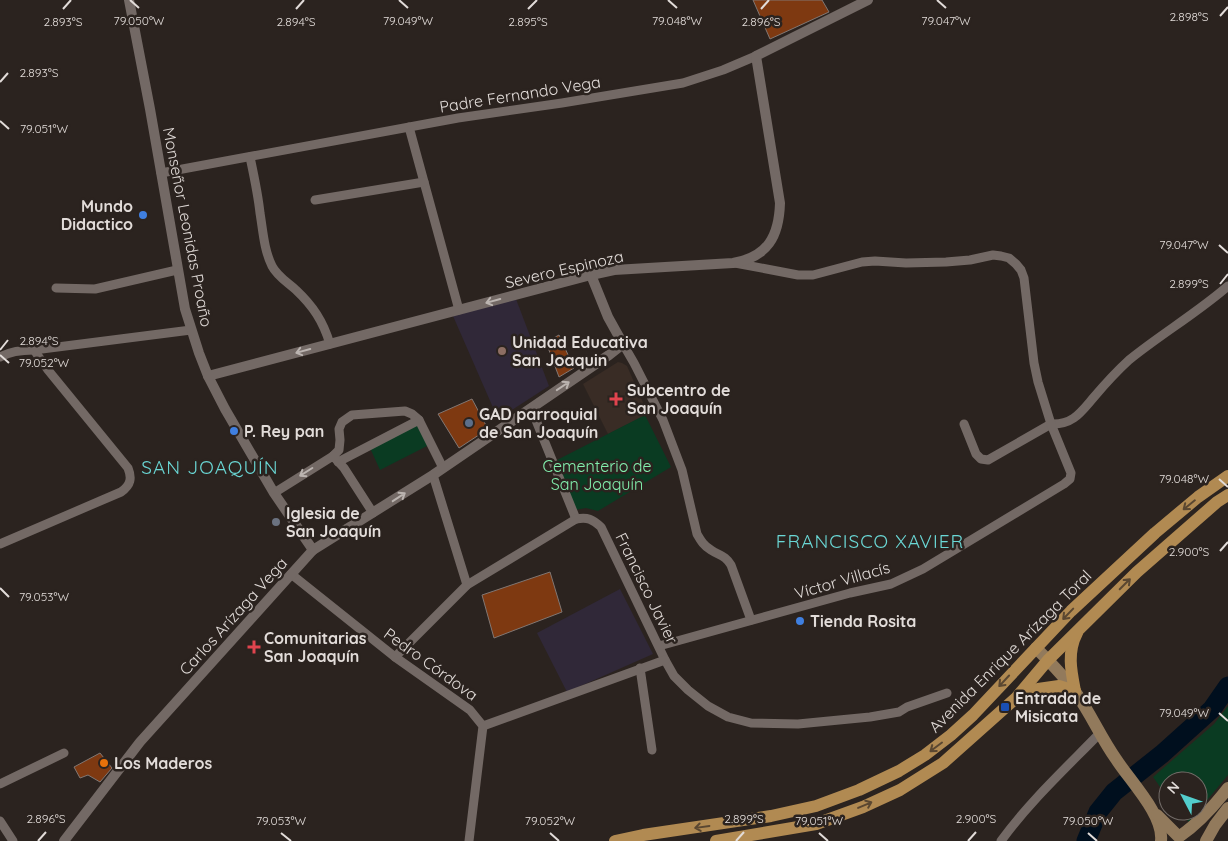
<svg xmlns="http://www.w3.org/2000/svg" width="1228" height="841" viewBox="0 0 1228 841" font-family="Quicksand,sans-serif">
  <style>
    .built { fill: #392c25 }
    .education { fill: #302838 }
    .green { fill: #0a3b22 }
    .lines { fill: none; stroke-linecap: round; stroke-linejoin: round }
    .river { stroke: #000f1e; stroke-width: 19 }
    .building { fill: #7e3911; stroke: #817773 }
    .minor { stroke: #736965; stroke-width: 9 }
    .tertiary { stroke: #736965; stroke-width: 10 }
    .secondary { stroke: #927a5c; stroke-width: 12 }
    .primary { stroke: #b18a52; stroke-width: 12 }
    .oneway { stroke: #bbb4b0 }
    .oneway2 { stroke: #5a4731 }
    .ticks { fill: none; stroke: #e2dcd9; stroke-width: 2 }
    .shop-dot { fill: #3f7fe0; stroke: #2b231f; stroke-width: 2 }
    .education-dot { fill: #8d6e63; stroke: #2b231f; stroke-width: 2 }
    .health-dot { fill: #e0444e; stroke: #2b231f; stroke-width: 2 }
    .service-dot { fill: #5c6f8a; stroke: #2b231f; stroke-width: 2 }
    .worship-dot { fill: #6b7280; stroke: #2b231f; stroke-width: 2 }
    .transit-dot { fill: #1a4fb4; stroke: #2b231f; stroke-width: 2 }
    .food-dot { fill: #e8710a; stroke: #2b231f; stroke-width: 2 }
    .labels { text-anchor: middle; stroke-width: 5; stroke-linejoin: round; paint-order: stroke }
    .street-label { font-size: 16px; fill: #e2dcd9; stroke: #2b231f }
    .poi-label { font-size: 16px; font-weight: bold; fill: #e2dcd9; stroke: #2b231f; text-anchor: start }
    .park-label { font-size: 16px; fill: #83f0ae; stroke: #2b231f }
    .quarter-label { font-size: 19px; letter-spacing: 1px; fill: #6ad7d5; stroke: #2b231f }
    .ticks-label { font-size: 12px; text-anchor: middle; fill: #e2dcd9; stroke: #2b231f; stroke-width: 5; stroke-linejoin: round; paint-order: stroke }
  </style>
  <rect width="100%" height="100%" fill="#2b231f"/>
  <polygon class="built" points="618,362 622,363 627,366 648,414 608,434 583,384"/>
  <g class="education">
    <polygon points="516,299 549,386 498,419 453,316"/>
    <polygon points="620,589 653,654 567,692 537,633"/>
  </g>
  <g class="green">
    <polygon points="645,415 671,467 598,511 586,508 575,510 557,460"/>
    <polygon points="418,421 431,444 380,470 370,448"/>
    <polygon points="1228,706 1228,775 1189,822 1179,811 1198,811 1198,781 1168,781 1168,798 1153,777 1214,724"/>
  </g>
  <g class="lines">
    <polyline class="river" points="1086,841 1098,812 1114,792 1162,754 1212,709 1228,686"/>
  </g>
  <g class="building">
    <polygon points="753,0 822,0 829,12 770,39"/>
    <polygon points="559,335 574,368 559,377 546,342"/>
    <polygon points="472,399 488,429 459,448 438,414"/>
    <polygon points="550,572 562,612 494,638 482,595"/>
    <polygon points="100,753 112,768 100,782 88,775 80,778 74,767"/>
  </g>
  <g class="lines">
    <g class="minor">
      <polyline points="409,127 459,310"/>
      <path d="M250 157C254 176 258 194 260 213 263 231 264 250 272 266 277 276 287 282 296 290 313 306 323 321 330 344"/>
      <polyline points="161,173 458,118 562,103 683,83 723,70 756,56"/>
      <polyline points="315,200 424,182"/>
      <polyline points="56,288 95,289 177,270"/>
      <path d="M623 344 634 363 663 420 682 470 697 534C701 541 704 546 711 550 720 556 725 555 731 565L751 620"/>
      <path d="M0 357C11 351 22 350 34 350L191 330"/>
      <polyline points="531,408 576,519"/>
      <path d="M964 424 976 454 981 459 988 460 1051 424C1073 425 1081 412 1094 397 1105 384 1117 371 1129 360 1161 334 1197 313 1228 286"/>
      <polyline points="333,456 339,450 340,440 339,429 342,422 352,415 405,411 412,414 419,420"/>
      <polyline points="338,462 419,420 443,468"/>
      <polyline points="433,475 467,585"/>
      <polyline points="274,493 333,456 344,468 373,513"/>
      <path d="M0 544 121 492C131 485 132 478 128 468L48 370 34 350"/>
      <polyline points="291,574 395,657 470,710 483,726 469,841"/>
      <polyline points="659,646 850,593 891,584 923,569 1064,484 1070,479 1071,473 1051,424 1038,382 1034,363 1024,278 1021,270 1016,264 1009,258 1001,256 993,255 970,260 946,262 906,263 875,261 862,262 813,275 798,275 735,263"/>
      <path d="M395 657 467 585 576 519C588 517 592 519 601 527L665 660 674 676 688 690 708 706 728 717 751 723 798 724 870 717 899 712 907 707 947 693"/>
      <polyline points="640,668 652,750"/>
      <polyline points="483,726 665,660"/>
      <polyline points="0,784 64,753"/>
      <polyline points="0,821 13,841"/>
      <path d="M1001 841C1030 801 1066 768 1100 733"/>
    </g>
    <g class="tertiary">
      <polyline points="129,0 150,109 185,309 199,353 208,376 225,409 274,493 313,550"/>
      <path d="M208 376 591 275 614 270 733 263C768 257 779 236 780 203L756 56 868 0"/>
      <polyline points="64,841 140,742 313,550 433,475 609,355 623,344 608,317 591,275"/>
    </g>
    <g class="secondary">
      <path d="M1036 648C1050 662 1065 677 1076 693 1091 714 1101 738 1116 759 1130 781 1164 815 1161 841"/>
      <polyline points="1157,815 1178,836"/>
      <path d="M1180 836C1199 823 1214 806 1228 788"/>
      <polyline points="1206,841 1215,825 1228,808"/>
    </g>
    <g class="primary">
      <path d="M1075 691C1071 671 1067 652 1077 633"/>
      <polyline points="1019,697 1038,689 1059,686 1075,691"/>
      <polyline points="615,841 643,835 771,816 816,806 859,790 899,771 925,755 951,735 973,715 1071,611 1155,533 1198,497 1228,476"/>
      <polyline points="716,841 816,824 863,807 900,790 943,763 1016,698 1048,660 1137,572 1217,502 1228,495"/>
    </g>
  </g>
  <defs><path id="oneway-shaft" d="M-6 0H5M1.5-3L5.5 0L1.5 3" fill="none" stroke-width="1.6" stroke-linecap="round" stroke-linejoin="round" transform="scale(1.25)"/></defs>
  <g class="oneway">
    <use href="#oneway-shaft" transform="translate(493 301) rotate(165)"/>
    <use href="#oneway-shaft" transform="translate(303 351) rotate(165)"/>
    <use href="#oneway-shaft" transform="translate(563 386) rotate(-34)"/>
    <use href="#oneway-shaft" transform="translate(306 472) rotate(148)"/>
    <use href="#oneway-shaft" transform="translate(399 497) rotate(-33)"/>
  </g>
  <g class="oneway2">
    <use href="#oneway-shaft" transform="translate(1189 505) rotate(141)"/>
    <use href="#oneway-shaft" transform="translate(1125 584) rotate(-45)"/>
    <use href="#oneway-shaft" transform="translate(1068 614) rotate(134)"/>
    <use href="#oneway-shaft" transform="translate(1004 681) rotate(133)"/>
    <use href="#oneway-shaft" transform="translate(936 747) rotate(143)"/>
    <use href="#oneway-shaft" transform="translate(865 805) rotate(-23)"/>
    <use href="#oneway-shaft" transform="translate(702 827) rotate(172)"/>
  </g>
  <path class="ticks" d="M130 0 139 8M399 0 408 8M668 0 677 8M937 0 946 8M63 9 71 0M296 9 304 0M528 9 537 0M761 9 769 0M1220 16 1228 7M0 82 8 73M0 121 9 129M1219 245 1228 253M1220 284 1228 274M0 350 8 340M0 355 9 363M1219 479 1228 487M1220 551 1228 542M0 588 9 597M1219 713 1228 721M281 833 291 841M550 833 559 841M819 833 828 841M1088 833 1097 841M38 841 46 832M736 841 744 832M968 841 976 832"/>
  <g class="shop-dot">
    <circle cx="143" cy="215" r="5"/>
    <circle cx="234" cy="431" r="5"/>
    <circle cx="800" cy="621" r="5"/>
  </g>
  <circle class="education-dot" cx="502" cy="351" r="5"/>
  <g class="health-dot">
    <path d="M613.5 391.5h5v5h5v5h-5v5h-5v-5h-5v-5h5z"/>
    <path d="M251.5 639.5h5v5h5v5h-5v5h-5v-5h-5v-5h5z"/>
  </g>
  <circle class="service-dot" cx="469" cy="423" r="5"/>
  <circle class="worship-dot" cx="276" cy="522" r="5"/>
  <rect class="transit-dot" x="1000" y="702" width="10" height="10" rx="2.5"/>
  <circle class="food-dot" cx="104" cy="763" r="5"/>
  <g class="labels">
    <g class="street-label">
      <text transform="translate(520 94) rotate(-9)" y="6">Padre Fernando Vega</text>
      <text transform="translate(188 227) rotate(79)" y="6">Monseñor Leonidas Proaño</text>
      <text transform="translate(564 269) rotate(-13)" y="6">Severo Espinoza</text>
      <text transform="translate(842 580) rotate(-16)" y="6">Víctor Villacís</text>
      <text transform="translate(647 588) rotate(64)" y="6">Francisco Javier</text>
      <text transform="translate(233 616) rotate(-48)" y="6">Carlos Arízaga Vega</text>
      <text transform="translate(1010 651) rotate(-45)" y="6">Avenida Enrique Arízaga Toral</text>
      <text transform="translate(431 664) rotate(36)" y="6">Pedro Córdova</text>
    </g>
    <g class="poi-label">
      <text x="133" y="212" text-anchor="end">Mundo<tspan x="133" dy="18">Didactico</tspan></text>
      <text x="512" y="348">Unidad Educativa<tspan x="512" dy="18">San Joaquin</tspan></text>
      <text x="627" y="396">Subcentro de<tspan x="627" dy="18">San Joaquín</tspan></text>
      <text x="479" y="420">GAD parroquial<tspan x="479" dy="18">de San Joaquín</tspan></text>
      <text x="244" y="437">P. Rey pan</text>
      <text x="286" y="519">Iglesia de<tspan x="286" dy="18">San Joaquín</tspan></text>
      <text x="810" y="627">Tienda Rosita</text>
      <text x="264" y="644">Comunitarias<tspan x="264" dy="18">San Joaquín</tspan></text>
      <text x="1015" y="704">Entrada de<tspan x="1015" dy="18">Misicata</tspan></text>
      <text x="114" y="769">Los Maderos</text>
    </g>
    <g class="park-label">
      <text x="597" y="472">Cementerio de<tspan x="597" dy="18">San Joaquín</tspan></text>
    </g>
    <g class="quarter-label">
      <text x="210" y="474">SAN JOAQUÍN</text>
      <text x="870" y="548">FRANCISCO XAVIER</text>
    </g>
  </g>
  <g class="ticks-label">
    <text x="1189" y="21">2.898°S</text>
    <text x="408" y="25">79.049°W</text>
    <text x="139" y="25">79.050°W</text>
    <text x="677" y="25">79.048°W</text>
    <text x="946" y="25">79.047°W</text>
    <text x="63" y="26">2.893°S</text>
    <text x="296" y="26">2.894°S</text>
    <text x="528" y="26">2.895°S</text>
    <text x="761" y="26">2.896°S</text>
    <text x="39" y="77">2.893°S</text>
    <text x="44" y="133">79.051°W</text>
    <text x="1184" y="249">79.047°W</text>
    <text x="1189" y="288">2.899°S</text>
    <text x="39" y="345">2.894°S</text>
    <text x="44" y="367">79.052°W</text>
    <text x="1184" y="483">79.048°W</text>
    <text x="1189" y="556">2.900°S</text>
    <text x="44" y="601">79.053°W</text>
    <text x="1184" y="717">79.049°W</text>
    <text x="46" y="823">2.896°S</text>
    <text x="744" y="823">2.899°S</text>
    <text x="976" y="823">2.900°S</text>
    <text x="281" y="825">79.053°W</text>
    <text x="550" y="825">79.052°W</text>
    <text x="819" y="825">79.051°W</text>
    <text x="1088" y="825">79.050°W</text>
  </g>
  <g transform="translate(1183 796) rotate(311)"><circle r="24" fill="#2b231f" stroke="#746d69"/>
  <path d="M0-4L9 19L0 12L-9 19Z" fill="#52cdcc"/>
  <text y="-8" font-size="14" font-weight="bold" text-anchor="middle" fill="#e2dcd9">N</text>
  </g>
</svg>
